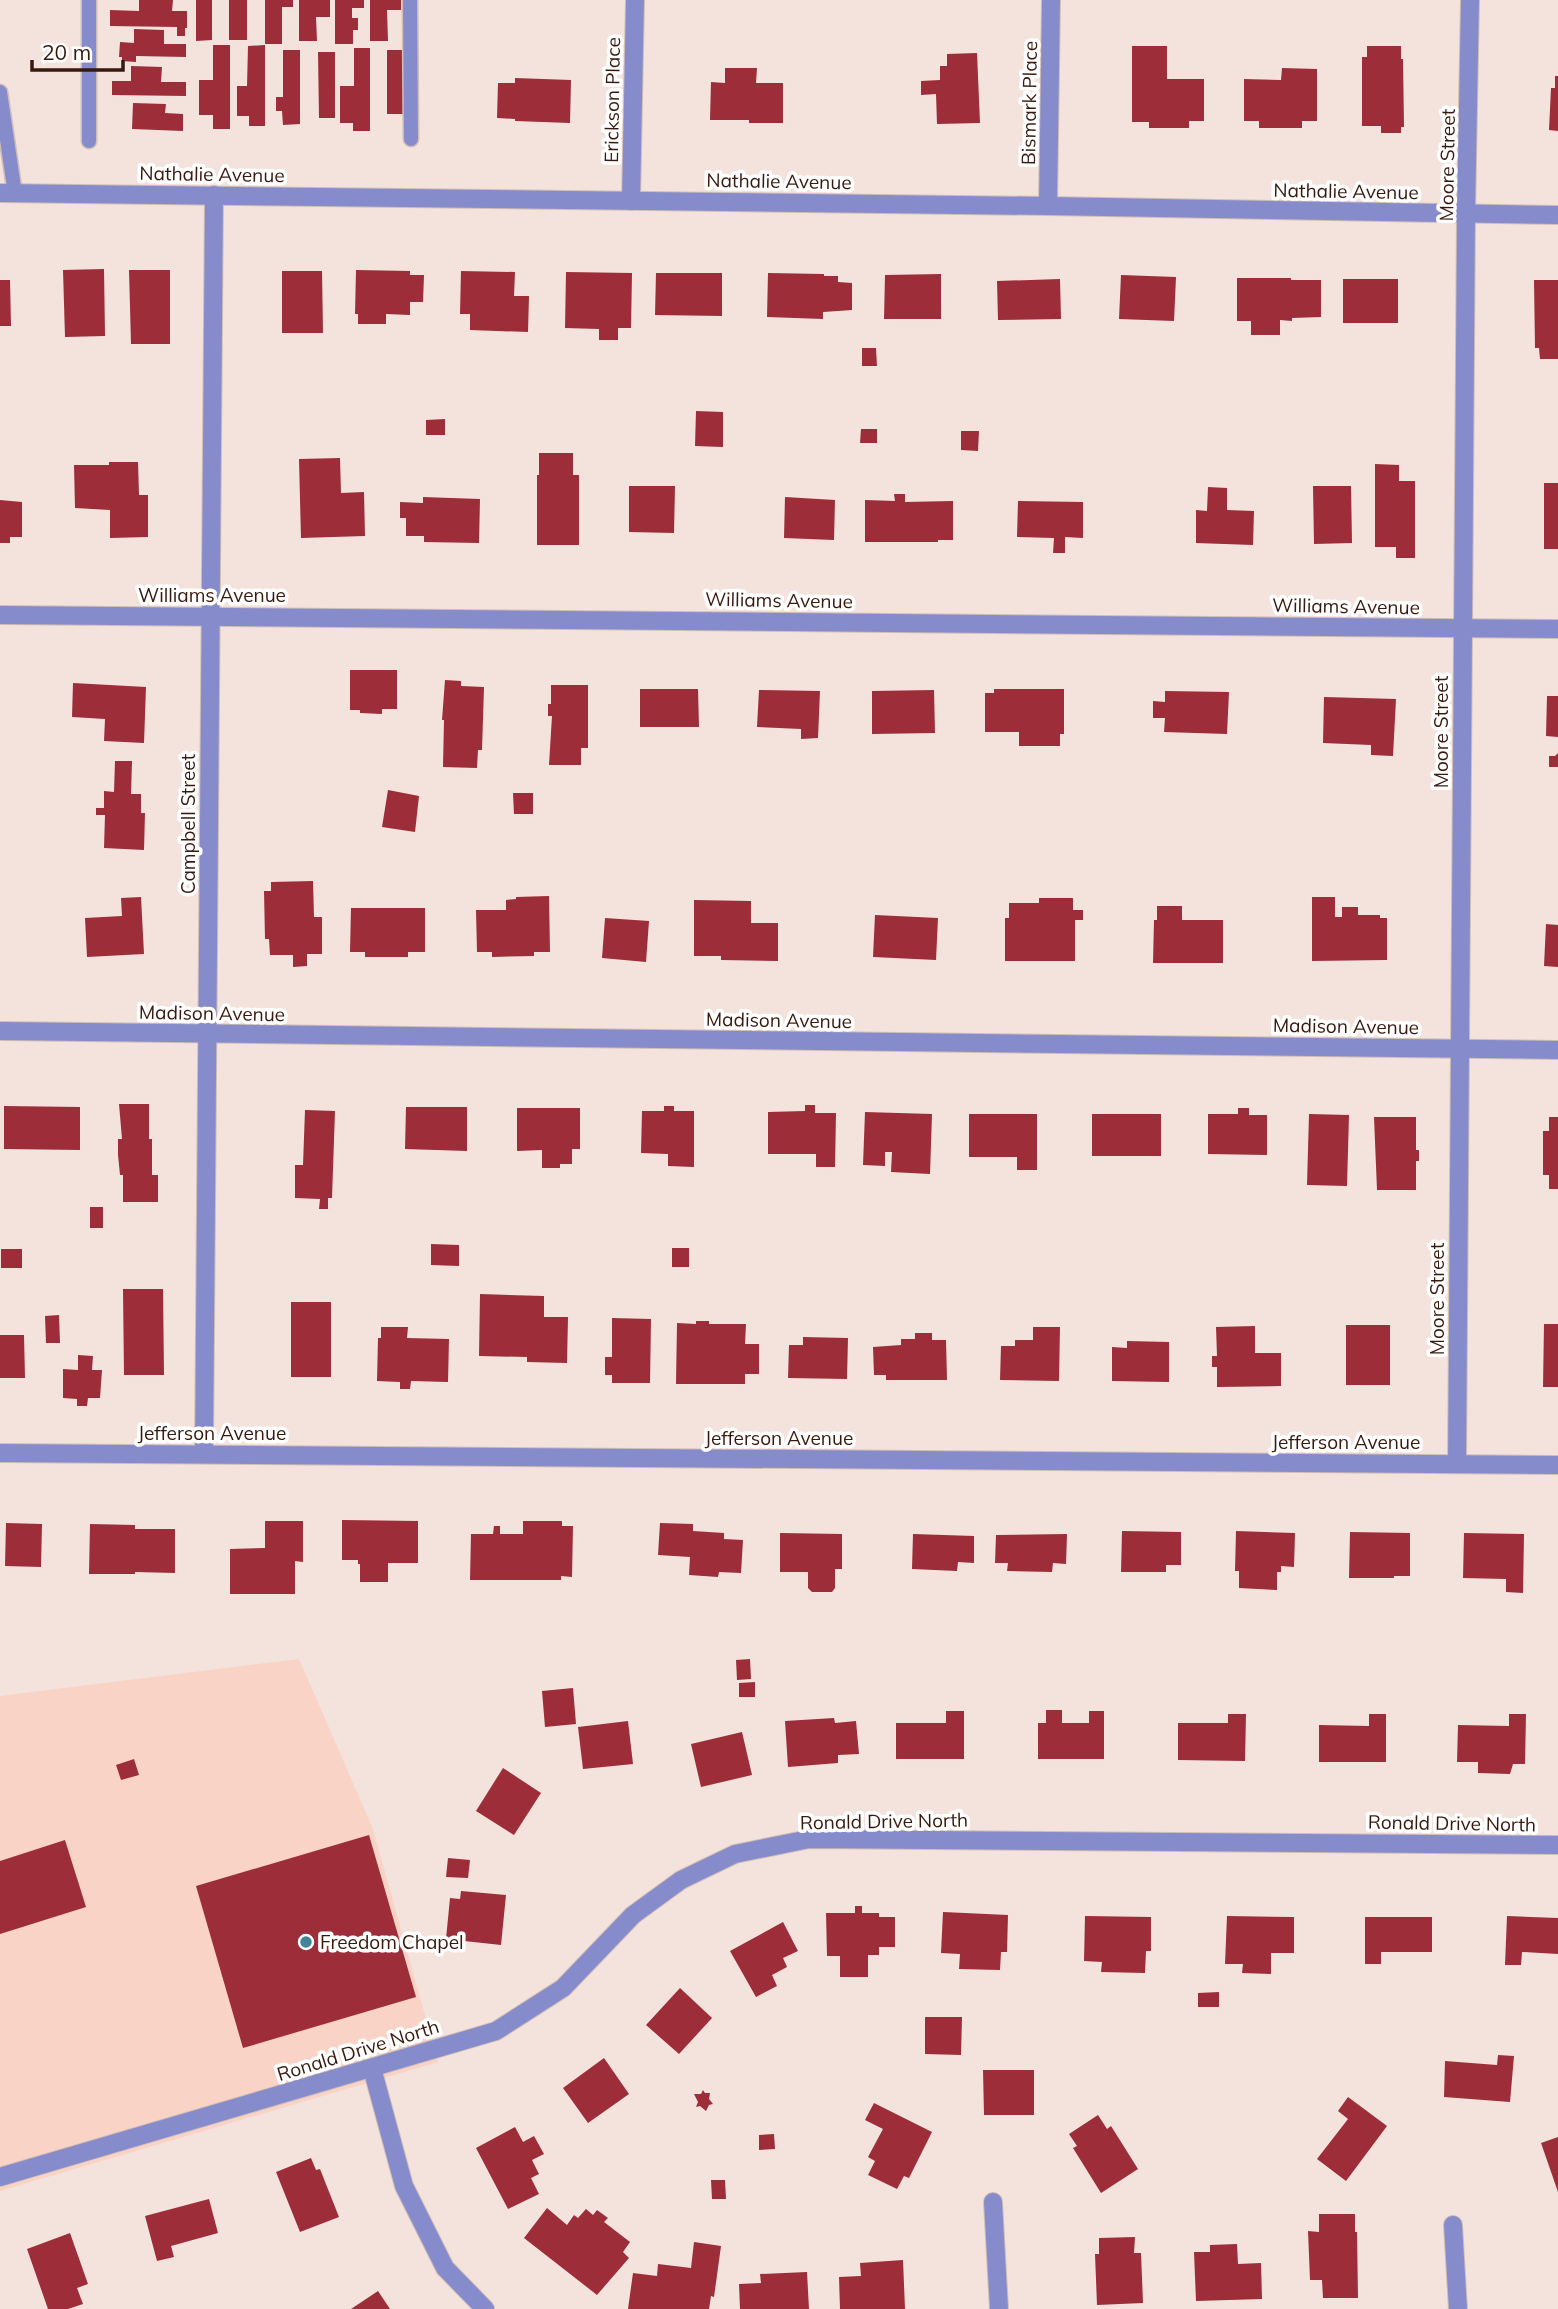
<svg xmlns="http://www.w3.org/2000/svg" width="1558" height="2309" viewBox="0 0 1558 2309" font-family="Mulish,sans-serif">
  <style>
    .built { fill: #f9d3c5 }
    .building { fill: #9d2d38 }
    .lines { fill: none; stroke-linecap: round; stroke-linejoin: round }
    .service-casing { stroke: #d2beb7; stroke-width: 17 }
    .minor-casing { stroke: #d2beb7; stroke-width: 20 }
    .service { stroke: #868ccb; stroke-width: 14 }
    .minor { stroke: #868ccb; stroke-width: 18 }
    .poi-dot { fill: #438497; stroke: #fff; stroke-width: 2.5 }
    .labels { text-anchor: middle; stroke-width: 7; stroke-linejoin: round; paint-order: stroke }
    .street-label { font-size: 19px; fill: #38190e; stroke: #fff }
    .poi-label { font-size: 19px; fill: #38190e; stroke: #fff; text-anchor: start }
  </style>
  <rect width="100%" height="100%" fill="#f4e2dc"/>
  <polygon class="built" points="299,1659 373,1829 438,2062 0,2191 0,1696"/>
  <g class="building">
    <polygon points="139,0 173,0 172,11 187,11 187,28 185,28 185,36 177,36 177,27 110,26 110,10 139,11"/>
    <polygon points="196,0 212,0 212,40 196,41"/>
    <rect x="229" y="0" width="18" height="40"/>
    <polygon points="265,0 293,0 293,7 282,7 282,44 265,44"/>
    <polygon points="299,0 330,0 330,17 316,17 317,41 299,41"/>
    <polygon points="335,0 364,0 364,8 352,8 352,18 358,18 358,30 353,30 353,44 335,44"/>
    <polygon points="370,0 401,0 401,10 387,10 388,41 370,41"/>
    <polygon points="134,29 164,30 164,44 186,44 186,57 136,56 136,62 122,61 122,57 119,57 120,42 134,43"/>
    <polygon points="213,45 230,45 230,129 213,129 213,115 199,115 199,80 213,80"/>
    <polygon points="265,45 265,126 249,126 249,116 237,116 237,86 247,86 248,46"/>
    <polygon points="1132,46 1167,46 1167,79 1204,79 1204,121 1189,121 1189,128 1149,128 1149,122 1132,122"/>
    <polygon points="1367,46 1401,46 1401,59 1403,59 1404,127 1401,127 1401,133 1381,133 1381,126 1362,126 1362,57 1367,57"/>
    <polygon points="354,48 370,48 370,131 353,131 353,123 340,123 340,86 354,86"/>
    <polygon points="283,50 300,50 300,124 283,125 282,111 276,111 276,97 283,97"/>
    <rect x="387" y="50" width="19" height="64"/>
    <polygon points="318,52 335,52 335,118 319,118"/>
    <polygon points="977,53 980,123 937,124 936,94 921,95 921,81 940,80 940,66 947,66 947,54"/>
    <polygon points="131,66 162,67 161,82 186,82 186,96 112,95 112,81 131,81"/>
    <polygon points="725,68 757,68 756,83 783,83 783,123 749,123 749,120 710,120 711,82 725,83"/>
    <polygon points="1282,68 1317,69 1317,121 1302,121 1302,128 1259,128 1259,121 1244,121 1244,79 1281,80"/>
    <polygon points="1555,76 1558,76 1558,131 1549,130 1551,88 1555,88"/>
    <polygon points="515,78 571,80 570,123 515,121 515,119 497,118 498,83 515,83"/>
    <polygon points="133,103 166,104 165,113 183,114 183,131 132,129"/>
    <polygon points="104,269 105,336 65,337 63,270"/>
    <polygon points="129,270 170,270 170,344 131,344"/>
    <polygon points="356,270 410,271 410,275 424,275 423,302 410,302 410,315 386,314 386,324 358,324 358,314 355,314"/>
    <polygon points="282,271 322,271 323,333 282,333"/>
    <polygon points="461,271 515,272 514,296 529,296 528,332 470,330 470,314 460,314"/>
    <polygon points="566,272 632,273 631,328 618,328 618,340 599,340 599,329 565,328"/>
    <polygon points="656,273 722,273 722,316 655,315"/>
    <polygon points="768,273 824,274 824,276 838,276 838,282 852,283 852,310 823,312 823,319 767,317"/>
    <polygon points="941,274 941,319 884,319 885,275"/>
    <polygon points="1121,275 1176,277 1174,321 1119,319"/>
    <polygon points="1237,278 1291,278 1291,280 1321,280 1321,317 1292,318 1292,321 1280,320 1280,335 1251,335 1251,321 1237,321"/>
    <polygon points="1060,279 1061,319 998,320 997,281"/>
    <rect x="1343" y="279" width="55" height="44"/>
    <polygon points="0,280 10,280 11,326 0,326"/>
    <polygon points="1534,280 1558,280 1558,359 1540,359 1539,348 1535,348"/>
    <polygon points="862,348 876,348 877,366 862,366"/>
    <polygon points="696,411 723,412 723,447 695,446"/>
    <polygon points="445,419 445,435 426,435 426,420"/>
    <polygon points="861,429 877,429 877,443 860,443"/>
    <polygon points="961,431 979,431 978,451 961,450"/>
    <polygon points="539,453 573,453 573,475 579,475 579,545 537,545 537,475 539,475"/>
    <polygon points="340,458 341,493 364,492 365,536 301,538 299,459"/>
    <polygon points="109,462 138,462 139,495 148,495 148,537 110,538 110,510 75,508 74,465 109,465"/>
    <polygon points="1375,464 1399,465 1399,481 1415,481 1415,558 1396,558 1396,547 1375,547"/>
    <rect x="1544" y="483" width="14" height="66"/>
    <polygon points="629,486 675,486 674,533 629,532"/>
    <polygon points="1313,486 1351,486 1352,543 1314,544"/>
    <polygon points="1208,487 1227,488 1227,510 1254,511 1253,545 1196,543 1196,510 1207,511"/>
    <polygon points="894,494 905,494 905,502 953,501 953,540 938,540 938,542 865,542 865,500 895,501"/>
    <polygon points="423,497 480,499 479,543 424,542 424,536 406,536 406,518 400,518 400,502 423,503"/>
    <polygon points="785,497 835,500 834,540 784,538"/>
    <polygon points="0,500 22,502 22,537 10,537 10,543 0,543"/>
    <polygon points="1018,501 1083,502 1083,538 1065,537 1065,553 1053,553 1054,538 1017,537"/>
    <polygon points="350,670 397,670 397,709 382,709 382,714 360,713 360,710 350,710"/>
    <polygon points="445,680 461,681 461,686 484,687 482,750 478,750 477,768 443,767 444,720 442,720"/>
    <polygon points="73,683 146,687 144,743 104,741 105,719 72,717"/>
    <polygon points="551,685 588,685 588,748 581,748 581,765 549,765 552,716 548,716 548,704 551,704"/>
    <polygon points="640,689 698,689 699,727 640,727"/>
    <polygon points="994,689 1064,689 1064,734 1060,734 1060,746 1019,746 1019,732 985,732 985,693 994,693"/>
    <polygon points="759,690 820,691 818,738 801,739 801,729 757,727"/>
    <polygon points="934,690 935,733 872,734 872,691"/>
    <polygon points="1165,691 1229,692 1227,734 1164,732 1165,718 1153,718 1153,701 1165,702"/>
    <polygon points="1547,696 1558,696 1558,737 1546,736"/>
    <polygon points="1324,697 1396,699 1393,756 1371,755 1371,745 1323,743"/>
    <polygon points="1558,753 1558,767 1549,767 1549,756 1555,756"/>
    <polygon points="115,761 132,761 131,794 141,794 141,813 145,813 144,850 104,848 105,815 96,815 96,808 104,808 104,791 114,792"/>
    <polygon points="388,790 419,796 415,832 382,827"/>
    <polygon points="513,793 533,793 533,814 514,814"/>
    <polygon points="313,881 314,917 322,917 322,954 307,954 307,966 293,967 293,955 270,955 269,939 265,939 264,891 271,891 271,882"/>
    <polygon points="549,896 550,952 534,952 534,956 492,957 492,952 477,952 476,910 506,910 506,900 516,899 516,897"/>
    <polygon points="141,897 144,954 87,957 85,918 122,916 121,898"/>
    <polygon points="1312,897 1335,897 1335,917 1342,917 1342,907 1358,907 1358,915 1380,915 1380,918 1387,918 1387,960 1312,961"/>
    <polygon points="1039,898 1073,898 1073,910 1083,910 1083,920 1075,920 1075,961 1005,961 1005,918 1009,918 1009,903 1039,903"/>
    <polygon points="694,900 751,901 751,923 778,923 778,961 721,960 721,956 694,956"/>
    <polygon points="1157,906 1182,906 1182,920 1223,920 1223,963 1153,963 1154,920 1157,920"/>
    <polygon points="351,908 425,908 425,952 408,952 408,957 365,957 365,952 350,952"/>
    <polygon points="875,915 938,918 936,960 873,957"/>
    <polygon points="605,918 649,921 646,962 602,958"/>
    <polygon points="1546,924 1558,925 1558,967 1544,966"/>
    <polygon points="119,1104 149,1104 149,1139 152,1139 152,1175 158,1175 158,1202 123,1202 123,1175 120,1175 118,1155 118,1139 122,1139"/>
    <polygon points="805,1105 815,1105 815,1113 836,1113 835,1167 816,1167 816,1154 768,1154 768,1112 805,1111"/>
    <polygon points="4,1106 80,1107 80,1150 4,1149"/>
    <polygon points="664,1106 674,1106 674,1111 694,1111 694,1167 668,1166 668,1154 641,1153 642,1111 664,1111"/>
    <polygon points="406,1107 467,1107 467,1151 405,1149"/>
    <polygon points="517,1108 580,1108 580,1149 572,1149 572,1164 560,1164 560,1168 542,1168 542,1150 517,1151"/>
    <polygon points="1238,1108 1249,1108 1249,1115 1267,1115 1267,1155 1208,1154 1208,1114 1238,1114"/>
    <polygon points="305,1110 335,1111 332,1198 328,1198 328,1209 319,1209 320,1199 295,1198 295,1165 303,1165"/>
    <polygon points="865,1112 932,1114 930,1174 891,1172 892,1152 885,1152 885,1166 863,1165"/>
    <polygon points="969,1114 1037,1114 1037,1170 1017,1170 1017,1157 969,1157"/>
    <rect x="1092" y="1114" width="69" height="42"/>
    <polygon points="1309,1114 1349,1115 1347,1186 1307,1185"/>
    <polygon points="1374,1117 1416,1117 1416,1150 1419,1150 1419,1161 1416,1161 1416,1190 1377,1190"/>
    <polygon points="1549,1117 1558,1117 1558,1189 1549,1189 1549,1175 1543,1175 1543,1131 1549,1131"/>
    <rect x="90" y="1207" width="13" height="21"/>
    <polygon points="431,1244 459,1245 459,1266 431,1265"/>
    <rect x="672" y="1248" width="17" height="19"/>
    <rect x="1" y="1249" width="21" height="19"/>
    <polygon points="123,1289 163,1289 164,1375 124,1375"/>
    <polygon points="480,1294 544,1296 544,1317 568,1317 567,1363 527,1362 527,1357 479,1356"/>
    <rect x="291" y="1302" width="40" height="75"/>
    <polygon points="59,1315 60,1343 46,1343 45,1316"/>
    <polygon points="612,1318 651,1319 650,1383 612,1383 612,1375 605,1375 605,1357 612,1357"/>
    <polygon points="696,1321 709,1321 709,1324 746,1324 745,1344 759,1344 759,1374 745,1374 745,1384 676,1384 677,1323 696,1324"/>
    <polygon points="1544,1324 1558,1324 1558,1387 1543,1387"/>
    <rect x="1346" y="1325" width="44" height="60"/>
    <polygon points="1255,1326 1255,1353 1281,1353 1281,1386 1217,1387 1217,1367 1212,1367 1212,1356 1217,1356 1216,1327"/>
    <polygon points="381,1327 408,1327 407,1338 449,1339 448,1382 411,1381 410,1389 400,1389 400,1382 377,1381 378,1338 381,1338"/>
    <polygon points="1033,1327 1060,1327 1059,1381 1000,1380 1001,1346 1015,1346 1015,1340 1033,1340"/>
    <polygon points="915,1333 932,1333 932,1340 946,1340 947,1380 886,1380 886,1375 874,1375 873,1347 901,1345 901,1339 915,1339"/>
    <polygon points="0,1335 24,1335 25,1378 0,1378"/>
    <polygon points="803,1337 848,1338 847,1379 788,1378 789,1345 803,1345"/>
    <polygon points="1127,1341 1169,1342 1169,1382 1112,1381 1112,1347 1127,1348"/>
    <polygon points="78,1355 93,1356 92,1370 102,1370 100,1398 88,1398 87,1406 77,1406 77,1399 63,1398 63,1369 78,1370"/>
    <polygon points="342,1520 418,1521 418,1563 388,1563 388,1582 360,1582 360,1564 358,1564 358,1560 342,1560"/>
    <polygon points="265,1521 303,1521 303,1562 295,1561 295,1594 230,1594 230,1549 265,1548"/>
    <polygon points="523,1521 562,1521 562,1526 573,1526 572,1577 561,1576 561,1580 470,1580 471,1534 493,1534 494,1526 500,1526 500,1534 523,1534"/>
    <polygon points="6,1523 42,1524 41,1567 5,1566"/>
    <polygon points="660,1523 693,1524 693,1531 724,1533 724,1539 743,1540 741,1573 719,1572 718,1577 689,1575 690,1557 658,1555"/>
    <polygon points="90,1524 135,1525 135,1529 175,1529 175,1573 135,1572 135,1574 89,1574"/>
    <polygon points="1122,1531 1181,1532 1181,1565 1166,1565 1166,1572 1121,1572"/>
    <polygon points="1236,1531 1295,1533 1294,1567 1281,1566 1281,1572 1277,1572 1277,1590 1239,1588 1239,1571 1235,1571"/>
    <polygon points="1350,1532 1410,1533 1410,1576 1394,1576 1394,1578 1349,1578"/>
    <polygon points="780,1533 842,1534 842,1569 835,1569 835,1588 832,1592 812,1592 808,1588 808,1572 780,1572"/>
    <polygon points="1464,1533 1524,1534 1523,1593 1506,1592 1506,1579 1463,1578"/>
    <polygon points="913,1534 974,1536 974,1563 958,1562 957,1571 912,1569"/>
    <polygon points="1067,1534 1066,1564 1053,1563 1052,1572 1007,1571 1008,1563 995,1563 996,1535"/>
    <polygon points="750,1659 751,1679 737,1680 736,1660"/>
    <polygon points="755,1682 755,1697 739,1697 739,1683"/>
    <polygon points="573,1688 576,1724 545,1727 542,1691"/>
    <polygon points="1046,1710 1062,1710 1062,1723 1089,1723 1089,1711 1104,1711 1104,1759 1038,1759 1038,1723 1046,1723"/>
    <polygon points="946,1711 964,1711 964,1759 896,1759 896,1723 946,1723"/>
    <polygon points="1228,1714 1246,1714 1245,1761 1178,1760 1178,1723 1228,1723"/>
    <polygon points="1369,1714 1386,1714 1386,1762 1319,1762 1319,1725 1369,1726"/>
    <polygon points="1509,1714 1526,1714 1525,1764 1513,1764 1510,1774 1478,1773 1478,1762 1457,1762 1458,1725 1509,1726"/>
    <polygon points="834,1718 835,1723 856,1721 859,1754 838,1755 838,1763 788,1767 785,1721"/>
    <polygon points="628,1721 633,1764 583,1769 578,1727"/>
    <polygon points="742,1732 752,1775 701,1787 691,1744"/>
    <polygon points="134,1759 139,1775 121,1780 116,1765"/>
    <polygon points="503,1768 541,1793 514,1835 476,1811"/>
    <polygon points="369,1835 416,1997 243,2048 196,1886"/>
    <polygon points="65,1840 86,1907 0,1934 0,1861"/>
    <polygon points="448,1858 470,1860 468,1878 446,1877"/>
    <polygon points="461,1891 506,1895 501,1945 446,1939 450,1898 460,1899"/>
    <polygon points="855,1906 862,1906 862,1913 879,1913 879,1917 895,1917 895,1947 879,1947 879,1955 868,1955 868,1977 840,1977 840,1956 827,1956 826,1913 855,1913"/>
    <polygon points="943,1912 1008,1915 1007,1952 1001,1952 1000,1970 959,1969 960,1954 941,1953"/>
    <polygon points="1085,1916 1151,1917 1151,1951 1146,1951 1145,1973 1101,1972 1102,1962 1084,1961"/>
    <polygon points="1227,1916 1294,1917 1294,1953 1271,1953 1271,1974 1242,1973 1243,1964 1225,1964"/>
    <polygon points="1507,1916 1558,1918 1558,1954 1522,1952 1521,1965 1505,1965"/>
    <polygon points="1365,1917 1432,1917 1432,1952 1381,1952 1381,1964 1365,1964"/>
    <polygon points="783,1922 798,1951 783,1958 787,1967 772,1975 777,1986 756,1997 730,1951"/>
    <polygon points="680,1988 712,2018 679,2054 646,2025"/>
    <polygon points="1219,1992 1219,2007 1198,2007 1198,1993"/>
    <polygon points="925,2017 962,2017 961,2055 925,2054"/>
    <polygon points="1498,2055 1514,2056 1510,2102 1444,2097 1445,2061 1497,2065"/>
    <polygon points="604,2058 629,2094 588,2123 563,2088"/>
    <polygon points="983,2070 1034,2070 1034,2115 984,2115"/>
    <polygon points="703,2090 705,2093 710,2093 709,2099 713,2104 709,2105 706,2111 700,2106 696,2107 698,2102 694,2094 701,2094"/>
    <polygon points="1348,2097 1387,2126 1346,2181 1317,2159 1348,2119 1338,2111"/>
    <polygon points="874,2103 932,2132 909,2178 904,2176 897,2189 868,2175 875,2161 868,2157 883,2129 865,2120"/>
    <polygon points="1098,2115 1107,2129 1111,2126 1138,2169 1101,2193 1073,2148 1077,2146 1069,2134"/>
    <polygon points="515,2127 523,2142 534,2136 544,2154 532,2160 539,2174 531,2178 539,2194 508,2209 476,2148"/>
    <polygon points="774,2134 775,2149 759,2150 759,2135"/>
    <polygon points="1558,2137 1558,2192 1541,2143"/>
    <polygon points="311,2158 316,2170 320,2169 339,2217 300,2232 276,2172"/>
    <polygon points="711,2180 725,2180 726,2199 712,2199"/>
    <polygon points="209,2199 218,2233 171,2246 174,2257 157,2261 145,2216"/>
    <polygon points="547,2208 567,2225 574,2215 578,2218 586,2209 593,2215 597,2210 608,2218 604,2222 630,2242 623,2252 629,2258 597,2295 524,2238"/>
    <polygon points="1319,2214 1355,2214 1355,2232 1357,2232 1358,2298 1323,2298 1322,2280 1310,2280 1308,2231 1319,2232"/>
    <polygon points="70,2233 88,2284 77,2288 83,2304 68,2309 48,2309 27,2249"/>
    <polygon points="1135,2237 1134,2253 1141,2253 1143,2303 1097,2305 1095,2254 1099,2254 1099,2238"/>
    <polygon points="694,2242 721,2246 714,2297 711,2296 709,2309 628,2309 633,2273 657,2276 658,2264 691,2268"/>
    <polygon points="1237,2244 1238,2264 1261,2263 1262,2299 1196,2301 1194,2252 1210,2252 1210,2245"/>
    <polygon points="903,2260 905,2309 840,2309 839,2277 861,2276 860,2263"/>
    <polygon points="807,2272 809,2309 740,2309 739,2284 761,2283 760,2274"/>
    <polygon points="378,2291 390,2309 351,2309"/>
  </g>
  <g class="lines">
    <g class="service-casing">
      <g id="service">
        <polyline points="410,0 411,139"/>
        <polyline points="0,92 15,194"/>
        <polyline points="89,141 89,0"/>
      </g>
    </g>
    <g class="minor-casing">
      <g id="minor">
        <polyline points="0,193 1048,206 1558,215"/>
        <polyline points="631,201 635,0"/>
        <polyline points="1048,206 1051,0"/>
        <polyline points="0,615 1558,629"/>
        <polyline points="0,1031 1558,1050"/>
        <polyline points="0,1453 1558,1465"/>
        <polyline points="204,1454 214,195"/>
        <polyline points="1457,1464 1466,214 1470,0"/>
        <polyline points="372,2068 404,2186 445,2268 485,2309"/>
        <polyline points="0,2177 496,2031 563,1988 633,1915 681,1880 735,1854 809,1839 1558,1845"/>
        <polyline points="993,2202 999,2309"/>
        <polyline points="1453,2225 1458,2309"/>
      </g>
    </g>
    <use href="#service" class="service"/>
    <use href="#minor" class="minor"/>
  </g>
  <circle class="poi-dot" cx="306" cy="1942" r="7"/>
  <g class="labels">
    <g class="street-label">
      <text transform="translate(612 100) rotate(-89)" y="7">Erickson Place</text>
      <text transform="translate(1029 103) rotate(-89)" y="7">Bismark Place</text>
      <text transform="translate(1447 165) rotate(-89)" y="7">Moore Street</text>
      <text transform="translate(212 174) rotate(1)" y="7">Nathalie Avenue</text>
      <text transform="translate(779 181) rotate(1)" y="7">Nathalie Avenue</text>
      <text transform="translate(1346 191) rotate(1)" y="7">Nathalie Avenue</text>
      <text x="212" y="602">Williams Avenue</text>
      <text transform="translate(779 600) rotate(1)" y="7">Williams Avenue</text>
      <text transform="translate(1346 606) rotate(1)" y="7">Williams Avenue</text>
      <text transform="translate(1441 732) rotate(-90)" y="7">Moore Street</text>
      <text transform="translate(188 824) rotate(-90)" y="7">Campbell Street</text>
      <text transform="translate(212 1013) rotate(1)" y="7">Madison Avenue</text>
      <text transform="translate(779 1020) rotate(1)" y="7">Madison Avenue</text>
      <text transform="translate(1346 1026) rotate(1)" y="7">Madison Avenue</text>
      <text transform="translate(1437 1299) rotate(-90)" y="7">Moore Street</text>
      <text x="212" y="1440">Jefferson Avenue</text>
      <text x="779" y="1445">Jefferson Avenue</text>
      <text x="1346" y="1449">Jefferson Avenue</text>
      <text transform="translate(884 1821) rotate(-1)" y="7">Ronald Drive North</text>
      <text transform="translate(1452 1823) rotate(1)" y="7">Ronald Drive North</text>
      <text transform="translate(358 2050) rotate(-17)" y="7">Ronald Drive North</text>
    </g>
    <g class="poi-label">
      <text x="320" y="1949">Freedom Chapel</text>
    </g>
  </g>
  <path d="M32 60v10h91v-10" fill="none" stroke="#38190e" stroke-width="3.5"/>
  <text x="42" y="60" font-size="21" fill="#38190e" stroke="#ffffff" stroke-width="5" paint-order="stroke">20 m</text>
</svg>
